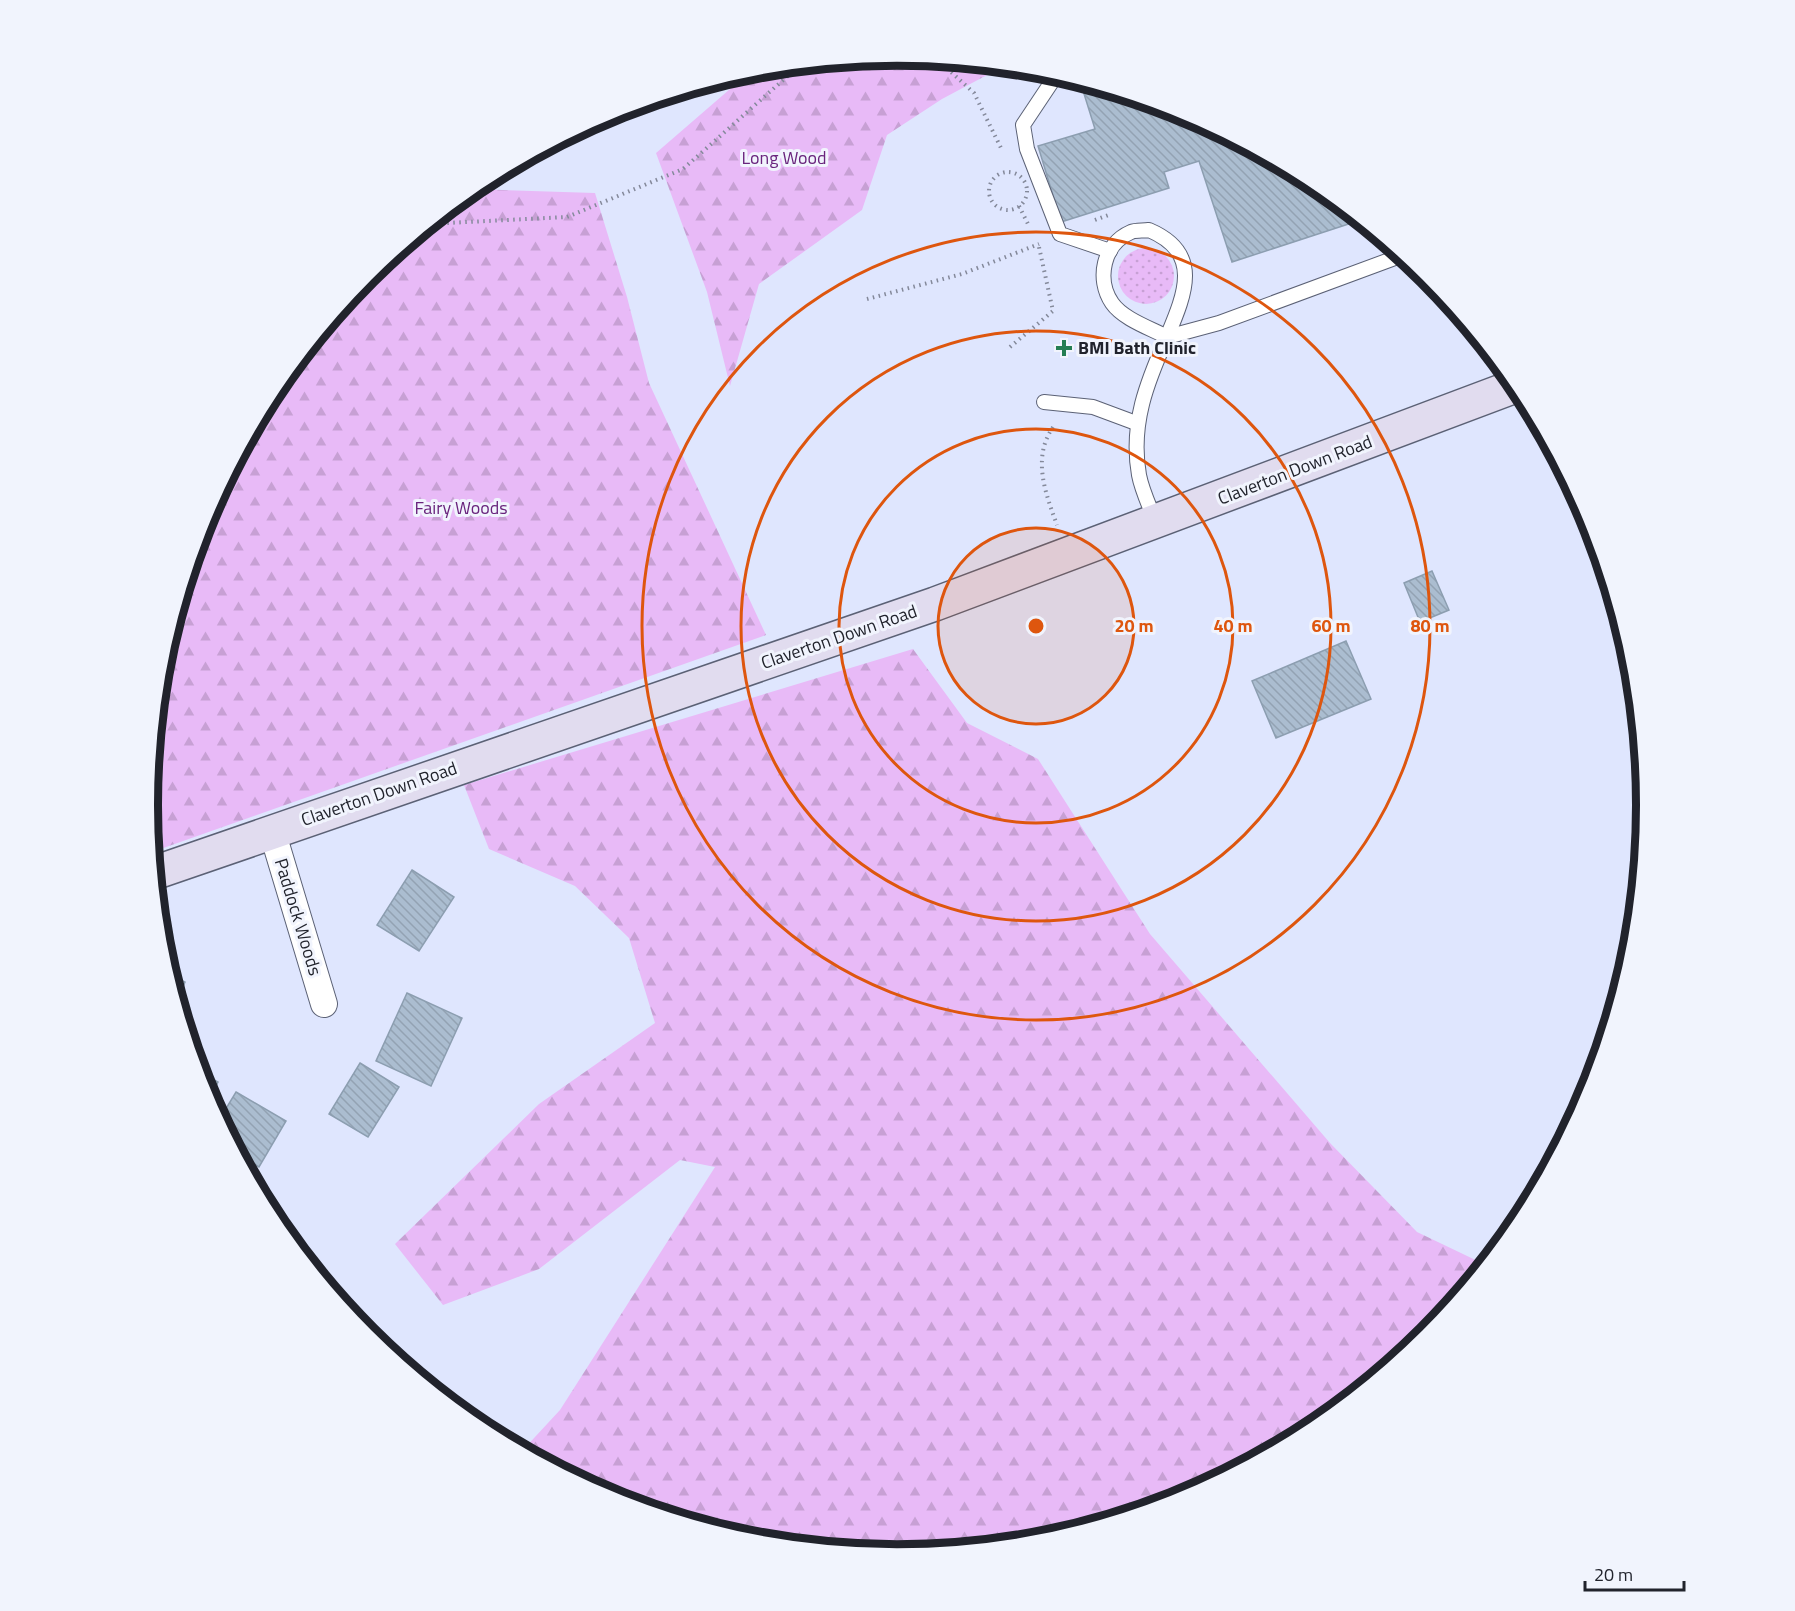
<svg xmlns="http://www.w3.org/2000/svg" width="1795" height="1611" viewBox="0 0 1795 1611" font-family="'Titillium Web',sans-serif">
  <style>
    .grass { fill: url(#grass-dots) }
    .forest { fill: url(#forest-firs) }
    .building { fill: url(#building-back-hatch); stroke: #8c9eb0; stroke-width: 1.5 }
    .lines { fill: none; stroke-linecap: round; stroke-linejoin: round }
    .lane-casing { stroke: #5b6175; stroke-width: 16 }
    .street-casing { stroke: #5b6175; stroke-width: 28 }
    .secondary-casing { stroke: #5b6175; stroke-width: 36 }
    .path { stroke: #84899a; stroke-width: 4; stroke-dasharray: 1.5 4.5; stroke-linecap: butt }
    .lane { stroke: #fff; stroke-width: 14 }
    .street { stroke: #fff; stroke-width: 26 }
    .secondary { stroke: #e1dcef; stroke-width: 33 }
    .ring { fill: none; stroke: #de560e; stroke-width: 3 }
    .poi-dot { fill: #247e53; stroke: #f1f4fd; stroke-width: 2 }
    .labels { text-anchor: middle; stroke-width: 6; stroke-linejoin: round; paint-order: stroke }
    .park-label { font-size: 18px; fill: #69247d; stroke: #f1f4fd }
    .poi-label { font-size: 18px; font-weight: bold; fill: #21232c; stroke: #f1f4fd; text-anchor: start }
    .street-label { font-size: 18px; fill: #21232c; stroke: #f1f4fd }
    .rim { fill: none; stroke: #21232c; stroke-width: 8 }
    .centre { fill: #de560e; stroke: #f1f4fd; stroke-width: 3 }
    .ring-label { font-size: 18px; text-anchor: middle; font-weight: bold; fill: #de560e; stroke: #f1f4fd; stroke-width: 6; stroke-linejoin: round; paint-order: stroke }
  </style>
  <defs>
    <pattern id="grass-dots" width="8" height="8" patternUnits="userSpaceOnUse" patternTransform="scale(1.5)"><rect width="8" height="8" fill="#e8baf7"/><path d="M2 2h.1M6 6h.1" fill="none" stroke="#c7a0d4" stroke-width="1.8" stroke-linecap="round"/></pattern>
    <pattern id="forest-firs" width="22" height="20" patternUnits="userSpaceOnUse" patternTransform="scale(1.5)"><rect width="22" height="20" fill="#e8baf7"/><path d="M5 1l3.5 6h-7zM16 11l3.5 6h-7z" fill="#c7a0d4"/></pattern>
    <pattern id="building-back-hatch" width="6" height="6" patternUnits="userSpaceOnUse" patternTransform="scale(1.5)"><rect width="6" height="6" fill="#abbdd0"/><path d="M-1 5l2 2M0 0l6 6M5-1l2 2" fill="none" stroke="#93a2b3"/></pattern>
  </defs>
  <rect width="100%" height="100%" fill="#dfe6fe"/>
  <circle class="grass" cx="1146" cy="276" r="28"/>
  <g class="forest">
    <polygon points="897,56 1004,66 942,99 887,135 862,210 759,284 730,386 707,292 656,153 752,70"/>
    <polygon points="473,189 595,193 627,297 649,383 766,635 152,852 148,805 162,659 205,518 274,389 367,275"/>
    <polygon points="913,649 967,723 1038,759 1150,934 1330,1143 1417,1232 1486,1265 1428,1336 1314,1429 1184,1499 1043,1541 897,1555 751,1541 610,1498 522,1451 560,1410 715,1167 680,1160 539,1269 443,1305 395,1244 539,1104 655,1023 629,938 575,886 489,849 464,785"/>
  </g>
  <g class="building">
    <polygon points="1080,81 1185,113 1314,182 1361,220 1232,262 1199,161 1164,172 1169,188 1061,222 1038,146 1095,129"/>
    <polygon points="1432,571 1449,610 1420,622 1404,583"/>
    <polygon points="1346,641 1371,699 1276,738 1252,681"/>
    <polygon points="412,870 454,897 419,951 377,925"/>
    <polygon points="169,974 185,982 177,1000"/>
    <polygon points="407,993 462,1018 431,1086 376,1061"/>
    <polygon points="360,1063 399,1087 368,1137 329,1114"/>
    <polygon points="198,1071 218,1082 209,1100 204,1092"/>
    <polygon points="236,1092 286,1121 259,1167 238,1155 219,1120"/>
  </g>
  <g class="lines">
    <g class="lane-casing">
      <g id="lane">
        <polyline points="1057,74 1023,125 1027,149 1060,234 1110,251"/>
        <path d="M1149 230C1203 253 1185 294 1167 337 1150 328 1123 319 1112 303 1096 279 1103 244 1131 232 1136 230 1143 231 1149 230Z"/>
        <polyline points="1044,402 1093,407 1136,423"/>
        <path d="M1156 523C1150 507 1142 491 1139 475 1130 424 1147 382 1167 337L1219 323 1403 255"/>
      </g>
    </g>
    <g class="street-casing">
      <polyline id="street" points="272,831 324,1004"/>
    </g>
    <g class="secondary-casing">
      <polyline id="secondary" points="154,873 935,604 1518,385"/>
    </g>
    <g class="path">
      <polyline points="938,60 974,93 1001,148"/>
      <circle cx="1008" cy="191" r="19"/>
      <polyline points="1019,206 1028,224"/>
      <polyline points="436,219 447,223 567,217 683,169 800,65"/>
      <polyline points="1095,220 1111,214"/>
      <polyline points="867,299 962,274 1039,244"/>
      <polyline points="1010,347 1053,311 1039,247"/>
      <path d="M1053 427C1032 458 1045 492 1057 525"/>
    </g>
    <use href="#lane" class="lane"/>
    <use href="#street" class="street"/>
    <use href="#secondary" class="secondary"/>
  </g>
  <circle cx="1036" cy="626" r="98" fill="#de560e" fill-opacity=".12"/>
  <g class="ring">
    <circle cx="1036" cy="626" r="98"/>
    <circle cx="1036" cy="626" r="197"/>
    <circle cx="1036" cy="626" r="295"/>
    <circle cx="1036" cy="626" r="394"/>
  </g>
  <path class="poi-dot" d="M1061 339h6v6h6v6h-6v6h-6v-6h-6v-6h6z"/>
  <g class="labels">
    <g class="park-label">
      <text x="784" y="164">Long Wood</text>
      <text x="461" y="514">Fairy Woods</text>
    </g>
    <g class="poi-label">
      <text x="1078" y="354">BMI Bath Clinic</text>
    </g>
    <g class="street-label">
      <text transform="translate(1295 470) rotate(-21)" y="6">Claverton Down Road</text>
      <text transform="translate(839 637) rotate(-19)" y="6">Claverton Down Road</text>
      <text transform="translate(379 794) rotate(-19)" y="6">Claverton Down Road</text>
      <text transform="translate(298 917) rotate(73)" y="6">Paddock Woods</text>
    </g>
  </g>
  <path d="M0 0H1795V1611H0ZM158 805a739 739 0 1 1 1478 0a739 739 0 1 1-1478 0Z" fill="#f1f4fd" fill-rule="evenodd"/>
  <path class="rim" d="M158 805a739 739 0 1 1 1478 0a739 739 0 1 1-1478 0Z"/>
  <circle cx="1036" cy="626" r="9" class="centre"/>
  <g class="ring-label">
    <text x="1134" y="632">20 m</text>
    <text x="1233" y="632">40 m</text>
    <text x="1331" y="632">60 m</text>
    <text x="1430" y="632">80 m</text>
  </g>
  <path d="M1585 1581v9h99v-9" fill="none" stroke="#21232c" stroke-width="3"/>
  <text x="1594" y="1581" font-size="18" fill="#21232c" stroke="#f1f4fd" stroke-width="4.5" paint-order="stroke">20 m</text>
</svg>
